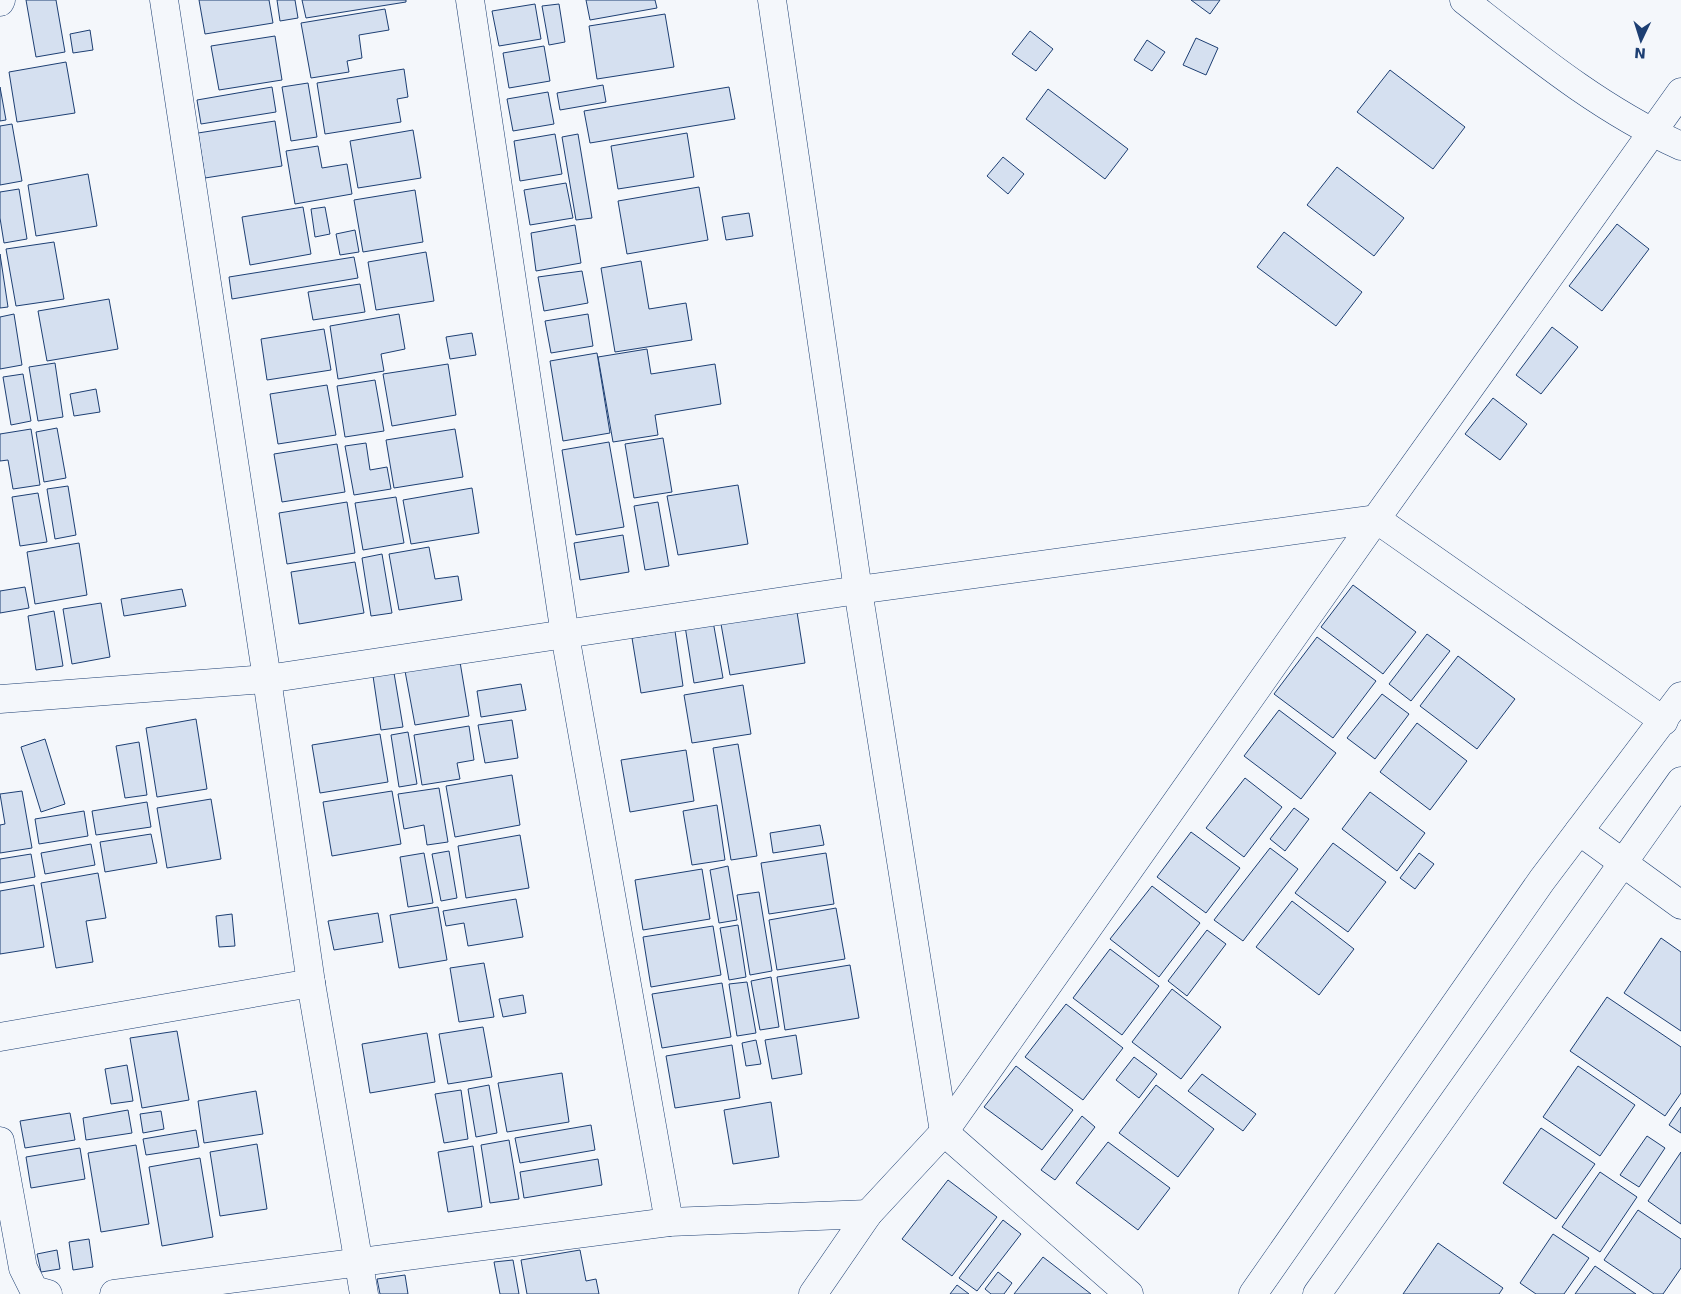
<svg xmlns="http://www.w3.org/2000/svg" width="1681" height="1294" viewBox="0 0 1681 1294" font-family="'DejaVu Sans',sans-serif">
  <style>
    .building { fill: #d5e0f0; stroke: #1d3f73 }
    .lines { fill: none; stroke-linecap: round; stroke-linejoin: round }
    .minor-casing { stroke: #1d3f73; stroke-width: 29 }
    .minor { stroke: #f4f7fb; stroke-width: 28 }
  </style>
  <rect width="100%" height="100%" fill="#f4f7fb"/>
  <g class="building">
    <polygon points="26,0 56,0 65,52 36,57"/>
    <polygon points="199,0 269,0 273,23 205,34"/>
    <polygon points="277,0 295,0 298,18 280,21"/>
    <polygon points="302,0 406,0 406,2 306,18"/>
    <polygon points="586,0 655,0 657,8 590,20"/>
    <polygon points="1191,0 1220,0 1210,14"/>
    <polygon points="535,4 541,39 499,46 492,11"/>
    <polygon points="559,4 565,42 549,45 542,6"/>
    <polygon points="385,9 389,30 359,35 362,58 347,61 349,72 311,78 301,23"/>
    <polygon points="665,14 674,67 597,79 589,26"/>
    <polygon points="90,30 93,50 73,53 70,34"/>
    <polygon points="1030,31 1053,49 1036,71 1012,54"/>
    <polygon points="275,36 282,80 219,90 211,46"/>
    <polygon points="1196,38 1218,48 1206,75 1183,65"/>
    <polygon points="1147,40 1165,52 1152,71 1134,60"/>
    <polygon points="544,46 550,81 509,88 503,53"/>
    <polygon points="66,62 75,113 17,122 9,72"/>
    <polygon points="404,69 408,97 397,99 401,122 325,134 317,83"/>
    <polygon points="1390,70 1465,127 1433,169 1357,112"/>
    <polygon points="308,83 317,137 291,141 282,87"/>
    <polygon points="603,85 606,102 560,110 557,93"/>
    <polygon points="0,87 6,120 0,121"/>
    <polygon points="272,87 276,112 201,124 197,100"/>
    <polygon points="729,87 735,119 590,143 584,111"/>
    <polygon points="1048,89 1128,149 1105,179 1026,119"/>
    <polygon points="548,92 554,124 513,131 507,99"/>
    <polygon points="275,121 282,166 205,178 198,133"/>
    <polygon points="12,124 22,181 0,185 0,126"/>
    <polygon points="413,130 421,178 358,188 350,141"/>
    <polygon points="687,133 694,177 618,189 611,146"/>
    <polygon points="555,134 562,174 520,181 514,141"/>
    <polygon points="578,134 592,218 576,220 562,137"/>
    <polygon points="318,146 322,168 347,164 352,194 295,204 286,151"/>
    <polygon points="1003,157 1024,174 1008,194 987,176"/>
    <polygon points="1337,167 1404,218 1374,256 1307,205"/>
    <polygon points="88,174 97,226 36,236 28,185"/>
    <polygon points="566,183 573,218 530,225 524,190"/>
    <polygon points="699,187 708,240 627,254 618,201"/>
    <polygon points="19,189 27,239 4,243 0,218 0,192"/>
    <polygon points="415,190 423,242 363,252 354,200"/>
    <polygon points="303,207 311,254 250,265 242,217"/>
    <polygon points="325,207 330,234 315,237 311,209"/>
    <polygon points="749,213 753,236 726,240 722,217"/>
    <polygon points="1617,224 1649,249 1602,311 1569,286"/>
    <polygon points="575,225 581,263 536,271 531,233"/>
    <polygon points="355,230 359,252 340,255 336,234"/>
    <polygon points="1284,232 1362,292 1336,326 1257,267"/>
    <polygon points="54,242 64,299 16,306 6,249"/>
    <polygon points="426,252 434,301 376,310 368,262"/>
    <polygon points="0,254 8,307 0,308"/>
    <polygon points="354,257 358,278 232,299 229,277"/>
    <polygon points="641,261 649,309 686,303 692,340 615,352 601,268"/>
    <polygon points="582,271 588,303 544,311 538,277"/>
    <polygon points="360,284 365,312 313,320 308,292"/>
    <polygon points="109,299 118,349 47,361 38,311"/>
    <polygon points="14,314 22,365 0,369 0,317"/>
    <polygon points="399,314 405,349 381,354 384,371 338,379 330,326"/>
    <polygon points="588,314 593,346 551,353 545,321"/>
    <polygon points="1552,327 1578,347 1541,394 1516,375"/>
    <polygon points="324,329 331,370 267,380 261,339"/>
    <polygon points="472,333 476,355 450,359 446,337"/>
    <polygon points="647,349 651,374 715,364 721,404 655,415 658,435 613,442 598,357"/>
    <polygon points="597,353 610,433 563,441 550,361"/>
    <polygon points="55,363 63,417 38,421 29,367"/>
    <polygon points="448,364 456,415 392,426 383,374"/>
    <polygon points="23,374 31,421 11,425 3,377"/>
    <polygon points="375,380 384,431 345,437 337,386"/>
    <polygon points="327,385 336,435 278,444 270,394"/>
    <polygon points="96,389 100,412 74,416 70,394"/>
    <polygon points="1493,398 1527,424 1500,460 1465,434"/>
    <polygon points="57,428 66,478 44,482 36,432"/>
    <polygon points="31,429 40,485 13,489 8,460 0,461 0,434"/>
    <polygon points="455,429 463,477 394,488 386,440"/>
    <polygon points="663,438 672,492 634,498 625,444"/>
    <polygon points="609,442 624,527 576,535 562,450"/>
    <polygon points="366,443 370,470 387,467 391,489 354,495 345,446"/>
    <polygon points="337,444 345,492 282,502 274,454"/>
    <polygon points="738,485 748,544 678,555 667,496"/>
    <polygon points="68,486 76,535 55,539 47,489"/>
    <polygon points="472,488 479,533 411,544 403,500"/>
    <polygon points="38,493 47,542 20,546 12,497"/>
    <polygon points="396,497 404,543 363,550 355,503"/>
    <polygon points="347,502 355,553 287,564 279,513"/>
    <polygon points="658,502 669,566 645,570 634,506"/>
    <polygon points="623,535 629,572 580,580 574,543"/>
    <polygon points="79,543 87,595 35,604 27,552"/>
    <polygon points="429,547 435,579 458,576 462,600 399,610 389,554"/>
    <polygon points="382,554 392,613 371,616 362,558"/>
    <polygon points="355,562 364,613 299,624 291,572"/>
    <polygon points="1353,585 1416,632 1383,674 1321,627"/>
    <polygon points="25,587 29,608 0,613 0,591"/>
    <polygon points="182,589 186,606 124,616 121,599"/>
    <polygon points="101,603 110,657 72,664 63,609"/>
    <polygon points="54,611 63,666 36,670 28,616"/>
    <polygon points="797,612 805,663 730,675 721,624"/>
    <polygon points="713,621 723,678 694,683 685,626"/>
    <polygon points="675,631 683,686 641,693 632,638"/>
    <polygon points="1427,634 1450,651 1411,701 1389,684"/>
    <polygon points="1317,637 1376,681 1333,738 1274,694"/>
    <polygon points="1458,656 1515,699 1477,749 1420,706"/>
    <polygon points="460,662 469,716 415,725 405,671"/>
    <polygon points="394,673 403,727 381,730 373,676"/>
    <polygon points="521,684 526,710 481,717 477,691"/>
    <polygon points="743,685 751,734 692,743 684,695"/>
    <polygon points="1382,694 1409,714 1375,759 1347,738"/>
    <polygon points="1279,710 1336,753 1301,799 1244,756"/>
    <polygon points="196,719 207,789 157,797 146,728"/>
    <polygon points="512,720 518,758 485,763 478,725"/>
    <polygon points="1417,723 1467,761 1430,810 1380,772"/>
    <polygon points="469,726 474,760 457,763 460,779 422,785 414,735"/>
    <polygon points="408,732 417,784 399,787 391,735"/>
    <polygon points="380,734 388,782 320,793 312,745"/>
    <polygon points="45,739 65,804 41,812 21,747"/>
    <polygon points="139,742 147,795 125,798 116,746"/>
    <polygon points="738,744 757,856 731,860 713,748"/>
    <polygon points="686,750 694,801 630,812 621,760"/>
    <polygon points="512,775 520,825 455,837 446,786"/>
    <polygon points="1245,778 1282,807 1244,857 1206,828"/>
    <polygon points="439,788 448,842 427,845 424,825 404,829 398,794"/>
    <polygon points="22,791 32,848 0,853 0,825 5,824 0,794"/>
    <polygon points="392,791 401,844 332,856 323,802"/>
    <polygon points="1370,792 1425,833 1397,871 1342,829"/>
    <polygon points="211,799 221,859 167,868 157,808"/>
    <polygon points="147,802 151,827 96,835 92,811"/>
    <polygon points="717,805 725,860 692,865 683,811"/>
    <polygon points="1294,808 1309,819 1285,851 1270,839"/>
    <polygon points="84,811 88,836 39,844 35,819"/>
    <polygon points="820,825 824,845 773,853 770,833"/>
    <polygon points="1191,832 1240,868 1206,913 1157,877"/>
    <polygon points="151,834 157,863 105,872 100,842"/>
    <polygon points="520,835 529,888 466,898 458,846"/>
    <polygon points="1333,843 1386,882 1348,932 1295,893"/>
    <polygon points="91,844 95,865 45,874 41,853"/>
    <polygon points="1270,848 1298,869 1243,941 1214,920"/>
    <polygon points="449,851 457,898 441,901 432,854"/>
    <polygon points="424,853 433,903 408,907 400,857"/>
    <polygon points="826,853 834,904 769,914 761,863"/>
    <polygon points="1419,853 1434,864 1415,889 1400,878"/>
    <polygon points="31,854 35,877 0,883 0,859"/>
    <polygon points="728,866 737,920 719,923 710,870"/>
    <polygon points="702,869 710,919 643,930 635,880"/>
    <polygon points="98,873 106,918 86,921 93,962 56,968 41,883"/>
    <polygon points="34,885 44,947 0,954 0,891"/>
    <polygon points="1152,886 1200,923 1159,977 1110,939"/>
    <polygon points="759,892 772,971 750,975 737,895"/>
    <polygon points="516,899 523,937 468,946 464,923 446,926 443,911"/>
    <polygon points="1292,901 1354,949 1319,995 1256,947"/>
    <polygon points="438,907 447,960 399,968 390,915"/>
    <polygon points="836,908 845,959 777,970 769,920"/>
    <polygon points="378,913 383,942 334,950 328,921"/>
    <polygon points="232,914 235,946 219,947 216,916"/>
    <polygon points="738,925 746,977 729,980 720,928"/>
    <polygon points="713,926 721,975 651,987 643,937"/>
    <polygon points="1207,930 1226,944 1187,996 1168,981"/>
    <polygon points="1661,938 1681,952 1681,1031 1624,993"/>
    <polygon points="1110,949 1159,986 1122,1035 1073,998"/>
    <polygon points="484,963 494,1017 459,1022 450,968"/>
    <polygon points="850,965 859,1018 785,1030 777,977"/>
    <polygon points="771,977 779,1027 760,1030 751,981"/>
    <polygon points="747,982 756,1033 737,1036 729,984"/>
    <polygon points="722,983 731,1037 662,1048 652,994"/>
    <polygon points="1172,989 1221,1027 1181,1079 1132,1042"/>
    <polygon points="523,995 526,1013 503,1017 499,999"/>
    <polygon points="1607,997 1681,1047 1681,1093 1665,1116 1570,1051"/>
    <polygon points="1066,1004 1123,1048 1083,1100 1025,1057"/>
    <polygon points="483,1027 492,1077 448,1084 439,1034"/>
    <polygon points="177,1031 189,1100 142,1108 130,1038"/>
    <polygon points="427,1033 435,1082 370,1093 362,1044"/>
    <polygon points="796,1035 802,1074 772,1079 765,1040"/>
    <polygon points="756,1040 761,1064 746,1066 742,1043"/>
    <polygon points="732,1045 740,1098 675,1108 666,1056"/>
    <polygon points="1134,1057 1157,1074 1139,1098 1116,1080"/>
    <polygon points="127,1065 133,1101 111,1104 105,1069"/>
    <polygon points="1016,1066 1073,1110 1042,1150 984,1107"/>
    <polygon points="1578,1066 1635,1105 1600,1156 1543,1117"/>
    <polygon points="562,1073 569,1122 507,1132 498,1083"/>
    <polygon points="1202,1074 1256,1114 1243,1131 1188,1091"/>
    <polygon points="489,1085 497,1133 476,1137 468,1089"/>
    <polygon points="1156,1085 1214,1129 1178,1177 1119,1133"/>
    <polygon points="461,1090 468,1139 444,1143 435,1094"/>
    <polygon points="256,1091 263,1134 204,1143 198,1101"/>
    <polygon points="771,1102 779,1157 733,1164 724,1110"/>
    <polygon points="1681,1107 1681,1133 1669,1125"/>
    <polygon points="128,1110 132,1133 86,1140 83,1118"/>
    <polygon points="161,1111 164,1129 143,1133 140,1114"/>
    <polygon points="70,1113 75,1140 25,1148 20,1121"/>
    <polygon points="1082,1116 1095,1127 1055,1180 1041,1170"/>
    <polygon points="591,1125 595,1150 520,1163 515,1138"/>
    <polygon points="1541,1128 1595,1164 1556,1219 1503,1183"/>
    <polygon points="196,1130 199,1147 146,1155 143,1139"/>
    <polygon points="1647,1136 1665,1148 1639,1187 1620,1175"/>
    <polygon points="509,1140 519,1199 490,1203 481,1145"/>
    <polygon points="1108,1142 1170,1188 1138,1230 1076,1183"/>
    <polygon points="257,1144 267,1209 220,1216 210,1152"/>
    <polygon points="136,1145 149,1224 101,1232 88,1153"/>
    <polygon points="473,1146 482,1207 448,1212 438,1152"/>
    <polygon points="80,1148 85,1179 31,1188 26,1157"/>
    <polygon points="1681,1152 1681,1224 1648,1201"/>
    <polygon points="200,1158 213,1237 162,1246 149,1167"/>
    <polygon points="598,1159 602,1185 524,1198 520,1172"/>
    <polygon points="1600,1172 1637,1197 1600,1252 1562,1227"/>
    <polygon points="948,1180 997,1217 952,1276 902,1239"/>
    <polygon points="1638,1210 1681,1239 1681,1268 1663,1294 1654,1294 1604,1260"/>
    <polygon points="1003,1220 1021,1234 977,1291 959,1278"/>
    <polygon points="1553,1234 1589,1258 1564,1294 1536,1294 1520,1283"/>
    <polygon points="89,1239 93,1267 73,1270 69,1242"/>
    <polygon points="1438,1243 1503,1288 1499,1294 1403,1294"/>
    <polygon points="57,1250 60,1269 41,1272 37,1254"/>
    <polygon points="580,1250 586,1281 596,1279 599,1294 527,1294 521,1260"/>
    <polygon points="1043,1257 1091,1294 1014,1294"/>
    <polygon points="513,1260 519,1294 500,1294 494,1262"/>
    <polygon points="1595,1266 1636,1294 1575,1294"/>
    <polygon points="998,1272 1012,1283 1004,1294 991,1294 985,1289"/>
    <polygon points="405,1275 408,1294 380,1294 377,1279"/>
    <polygon points="957,1285 969,1294 950,1294"/>
  </g>
  <g class="lines">
    <g class="minor-casing">
      <g id="minor">
        <polyline points="164,0 267,679 311,983 364,1294"/>
        <polyline points="470,0 565,635 669,1222"/>
        <polyline points="772,0 858,590 944,1132 1129,1294"/>
        <path d="M1464 0C1533 54 1601 110 1681 146"/>
        <polyline points="0,2 1,0"/>
        <polyline points="0,699 267,679 858,590 1376,519 1664,721"/>
        <polyline points="1579,831 1681,905"/>
        <polyline points="0,1037 311,983"/>
        <polyline points="0,1141 23,1268 34,1290 48,1294"/>
        <polyline points="114,1294 669,1222 868,1214"/>
        <polyline points="813,1294 868,1214 944,1132 1376,519 1681,92"/>
        <polyline points="1253,1294 1542,880 1681,696"/>
        <polyline points="1317,1294 1681,781"/>
      </g>
    </g>
    <use href="#minor" class="minor"/>
  </g>
  <g transform="translate(1641 40) rotate(184)" stroke="#f4f7fb" stroke-width="4" paint-order="stroke">
  <path d="M0-4L9 19L0 12L-9 19Z" fill="#1d3f73"/>
  <text y="-8" font-size="14" font-weight="bold" text-anchor="middle" fill="#1d3f73">N</text>
  </g>
</svg>
